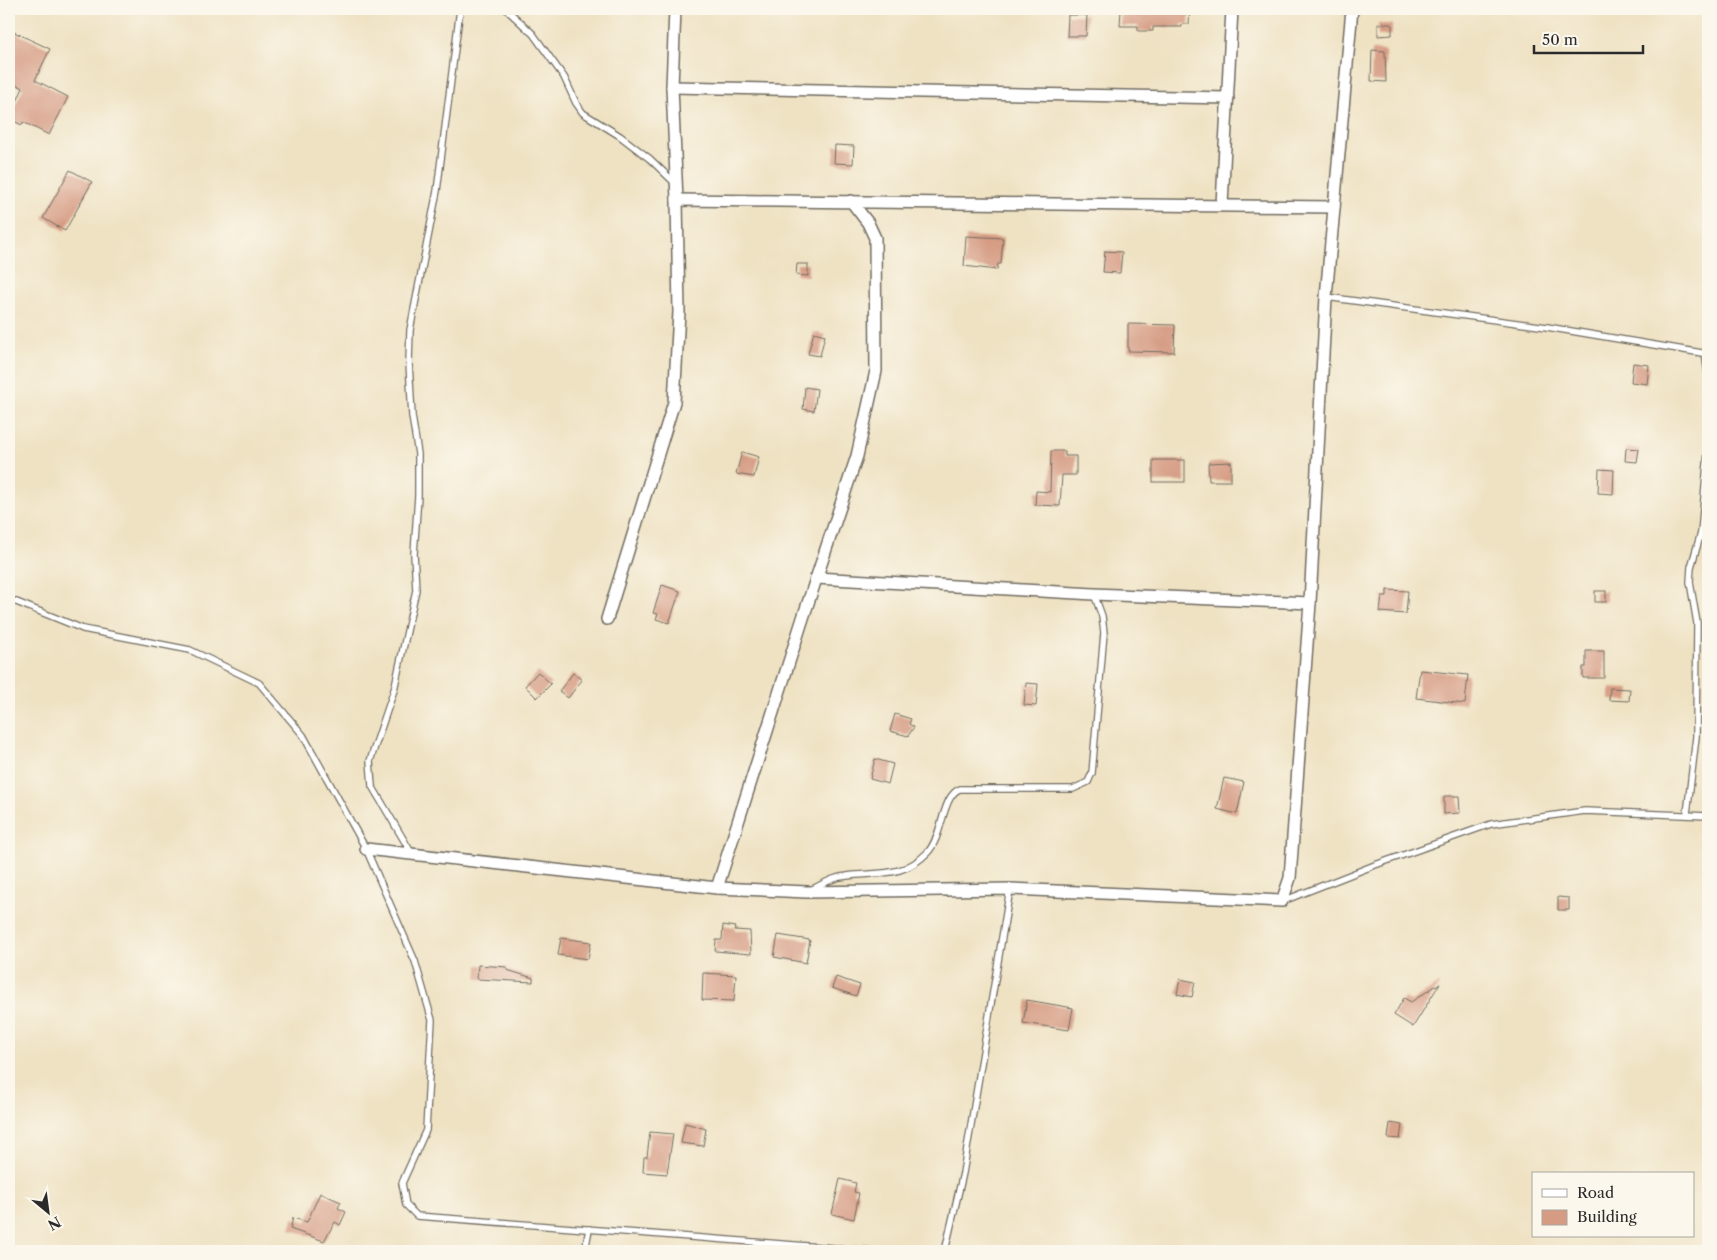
<svg xmlns="http://www.w3.org/2000/svg" width="1717" height="1260" viewBox="0 0 1717 1260" font-family="'Libre Caslon Text',serif">
  <style>
    .building { fill: #d69b83 }
    .lines { fill: none; stroke-linecap: round; stroke-linejoin: round }
    .lane-casing { stroke: #706b60; stroke-width: 8 }
    .street-casing { stroke: #706b60; stroke-width: 14 }
    .lane { stroke: #fff; stroke-width: 5.5 }
    .street { stroke: #fff; stroke-width: 11 }
  </style>
  <rect width="100%" height="100%" fill="#fbf7ec"/>
  <filter id="ink" filterUnits="userSpaceOnUse"><feTurbulence type="fractalNoise" baseFrequency=".02" numOctaves="2"/><feDisplacementMap in="SourceGraphic" scale="10" xChannelSelector="R" yChannelSelector="G"/><feConvolveMatrix kernelMatrix="1 2 1 2 8 2 1 2 1" color-interpolation-filters="sRGB"/></filter>
  <filter id="wash" filterUnits="userSpaceOnUse"><feTurbulence type="fractalNoise" baseFrequency=".0096" numOctaves="4" result="noise"/><feDisplacementMap in="SourceGraphic" scale="20" xChannelSelector="R" yChannelSelector="G"/><feGaussianBlur stdDeviation="1.12" result="paint"/><feColorMatrix in="noise" values="0 0 0 0 0 0 0 0 0 0 0 0 0 0 0 0 0 1.4 0 .05"/><feComposite in="paint" operator="in"/></filter>
  <g filter="url(#wash)">
    <rect width="100%" height="100%" fill="#efe2c3"/>
    <g id="blocks">
      <g class="building">
        <polygon points="1121,9 1190,9 1189,24 1182,24 1182,27 1153,27 1153,31 1138,31 1138,26 1120,26"/>
        <polygon points="1068,15 1087,15 1086,36 1067,36"/>
        <polygon points="1378,24 1392,24 1392,35 1378,36"/>
        <polygon points="14,32 50,49 35,80 68,97 49,135 23,122 22,125 9,119 23,88 9,81 9,43"/>
        <polygon points="1372,50 1385,51 1386,82 1371,81"/>
        <polygon points="835,145 854,146 853,164 834,163"/>
        <polygon points="70,170 92,182 65,231 43,218"/>
        <polygon points="966,236 1003,238 1001,264 998,264 997,270 964,266"/>
        <polygon points="1105,251 1122,252 1120,273 1103,272"/>
        <polygon points="797,264 808,264 808,276 796,275"/>
        <polygon points="1128,324 1175,325 1174,352 1128,351"/>
        <polygon points="814,332 825,335 820,356 808,354"/>
        <polygon points="1633,363 1649,365 1647,384 1631,382"/>
        <polygon points="805,387 817,389 814,411 803,409"/>
        <polygon points="1626,448 1639,449 1637,462 1625,461"/>
        <polygon points="1051,451 1065,451 1065,456 1076,456 1076,475 1062,475 1060,506 1035,505 1036,491 1050,492"/>
        <polygon points="742,452 759,457 754,477 736,474"/>
        <rect x="1153" y="460" width="32" height="22"/>
        <polygon points="1231,462 1231,481 1209,481 1208,463"/>
        <polygon points="1599,469 1614,470 1613,494 1598,493"/>
        <polygon points="662,585 680,591 669,623 656,619 658,614 653,613"/>
        <polygon points="1387,590 1408,591 1406,614 1380,612 1382,596 1387,596"/>
        <rect x="1595" y="591" width="11" height="11"/>
        <polygon points="1586,651 1604,651 1604,678 1583,678 1583,667 1586,667"/>
        <polygon points="1420,670 1468,675 1465,704 1416,698"/>
        <polygon points="538,672 551,684 537,698 525,686"/>
        <polygon points="573,673 582,680 568,698 559,691"/>
        <polygon points="1026,683 1038,684 1036,706 1024,705"/>
        <polygon points="1610,688 1630,689 1629,701 1609,700"/>
        <polygon points="895,714 911,719 909,724 914,727 908,736 890,731"/>
        <polygon points="875,759 893,764 888,784 870,779"/>
        <polygon points="1224,778 1244,782 1237,814 1217,809"/>
        <polygon points="1444,796 1459,796 1460,813 1444,814"/>
        <polygon points="1558,897 1569,898 1569,910 1558,910"/>
        <polygon points="723,925 735,927 734,930 750,931 751,954 715,951 716,940 722,940"/>
        <polygon points="778,935 810,940 806,963 774,957"/>
        <polygon points="561,938 591,942 588,959 558,955"/>
        <polygon points="478,965 507,967 507,970 533,978 533,982 477,979"/>
        <polygon points="703,973 736,975 734,1001 702,1000"/>
        <polygon points="836,977 860,985 856,996 832,988"/>
        <polygon points="1180,979 1195,982 1192,997 1177,994"/>
        <polygon points="1440,983 1413,1027 1394,1015 1404,998 1411,1002"/>
        <polygon points="1027,1000 1073,1008 1069,1030 1023,1023"/>
        <polygon points="685,1123 706,1129 703,1146 681,1143"/>
        <polygon points="1390,1123 1402,1125 1400,1139 1388,1138"/>
        <polygon points="650,1132 673,1134 667,1174 643,1172 644,1157 647,1157"/>
        <polygon points="840,1179 856,1183 854,1192 859,1193 854,1219 832,1214"/>
        <polygon points="320,1193 341,1202 338,1208 346,1212 340,1225 335,1222 324,1241 290,1229 293,1218 307,1222"/>
      </g>
    </g>
  </g>
  <g filter="url(#ink)">
    <use href="#blocks" fill-opacity="0" stroke="#706b60" stroke-width="1"/>
    <g class="lines">
      <g class="lane-casing">
        <g id="lane">
          <polyline points="506,9 533,34 564,77 576,103 583,113 620,136 650,159 675,183"/>
          <polyline points="1326,297 1547,327 1708,354"/>
          <polyline points="1705,354 1708,374"/>
          <polyline points="9,599 83,629 190,650 259,683 303,735 366,849 415,961 432,1020 426,1130 402,1183 406,1205 417,1216 872,1251"/>
          <polyline points="1687,814 1696,737 1697,623 1690,582 1691,567 1701,533 1708,452"/>
          <polyline points="412,854 372,786 370,761 394,690 416,590 414,554 418,496 418,454 412,416 409,363 410,330 437,191 460,9"/>
          <path d="M811 890C823 884 833 877 847 876 879 872 903 878 928 852 943 836 942 795 960 789H1073L1088 782 1092 773 1104 633 1102 616 1094 594"/>
          <polyline points="1283,901 1375,865 1491,824 1585,811 1708,816"/>
          <polyline points="585,1251 589,1229"/>
          <polyline points="945,1251 963,1173 1010,889"/>
        </g>
      </g>
      <g class="street-casing">
        <g id="street">
          <polyline points="672,87 1228,98"/>
          <polyline points="677,200 1334,207"/>
          <polyline points="1222,205 1232,9"/>
          <polyline points="816,578 1094,594 1310,603"/>
          <polyline points="607,619 674,402 679,312 677,200 672,87 675,9"/>
          <polyline points="366,849 717,888 807,892 1010,889 1282,901 1290,878 1310,603 1326,297 1352,9"/>
          <polyline points="717,888 803,618 857,456 876,371 875,238 868,223 851,201"/>
        </g>
      </g>
      <use href="#lane" class="lane"/>
      <use href="#street" class="street"/>
    </g>
  </g>
  <rect width="1717" height="1260" fill="none" stroke="#fbf7ec" stroke-width="30"/>
  <rect x="1532" y="1172" width="162" height="65" fill="#fbf7ec" stroke="#a8a59f"/>
  <rect x="1542" y="1189" width="25" height="8" fill="#ffffff" stroke="#a8a59f"/>
  <text x="1577" y="1198" font-size="15" fill="#2b2b2b">Road</text>
  <rect x="1542" y="1210" width="25" height="15" fill="#d69b83" stroke="#a8a59f"/>
  <text x="1577" y="1222" font-size="15" fill="#2b2b2b">Building</text>
  <g transform="translate(48 1212) rotate(151)" stroke="#fbf7ec" stroke-width="4" paint-order="stroke">
  <path d="M0-4L9 19L0 12L-9 19Z" fill="#2b2b2b"/>
  <text y="-8" font-size="14" font-weight="bold" text-anchor="middle" fill="#2b2b2b">N</text>
  </g>
  <path d="M1534 45v8h109v-8" fill="none" stroke="#2b2b2b" stroke-width="2.5"/>
  <text x="1542" y="45" font-size="15" fill="#2b2b2b" stroke="#fbf7ec" stroke-width="4" paint-order="stroke">50 m</text>
</svg>
